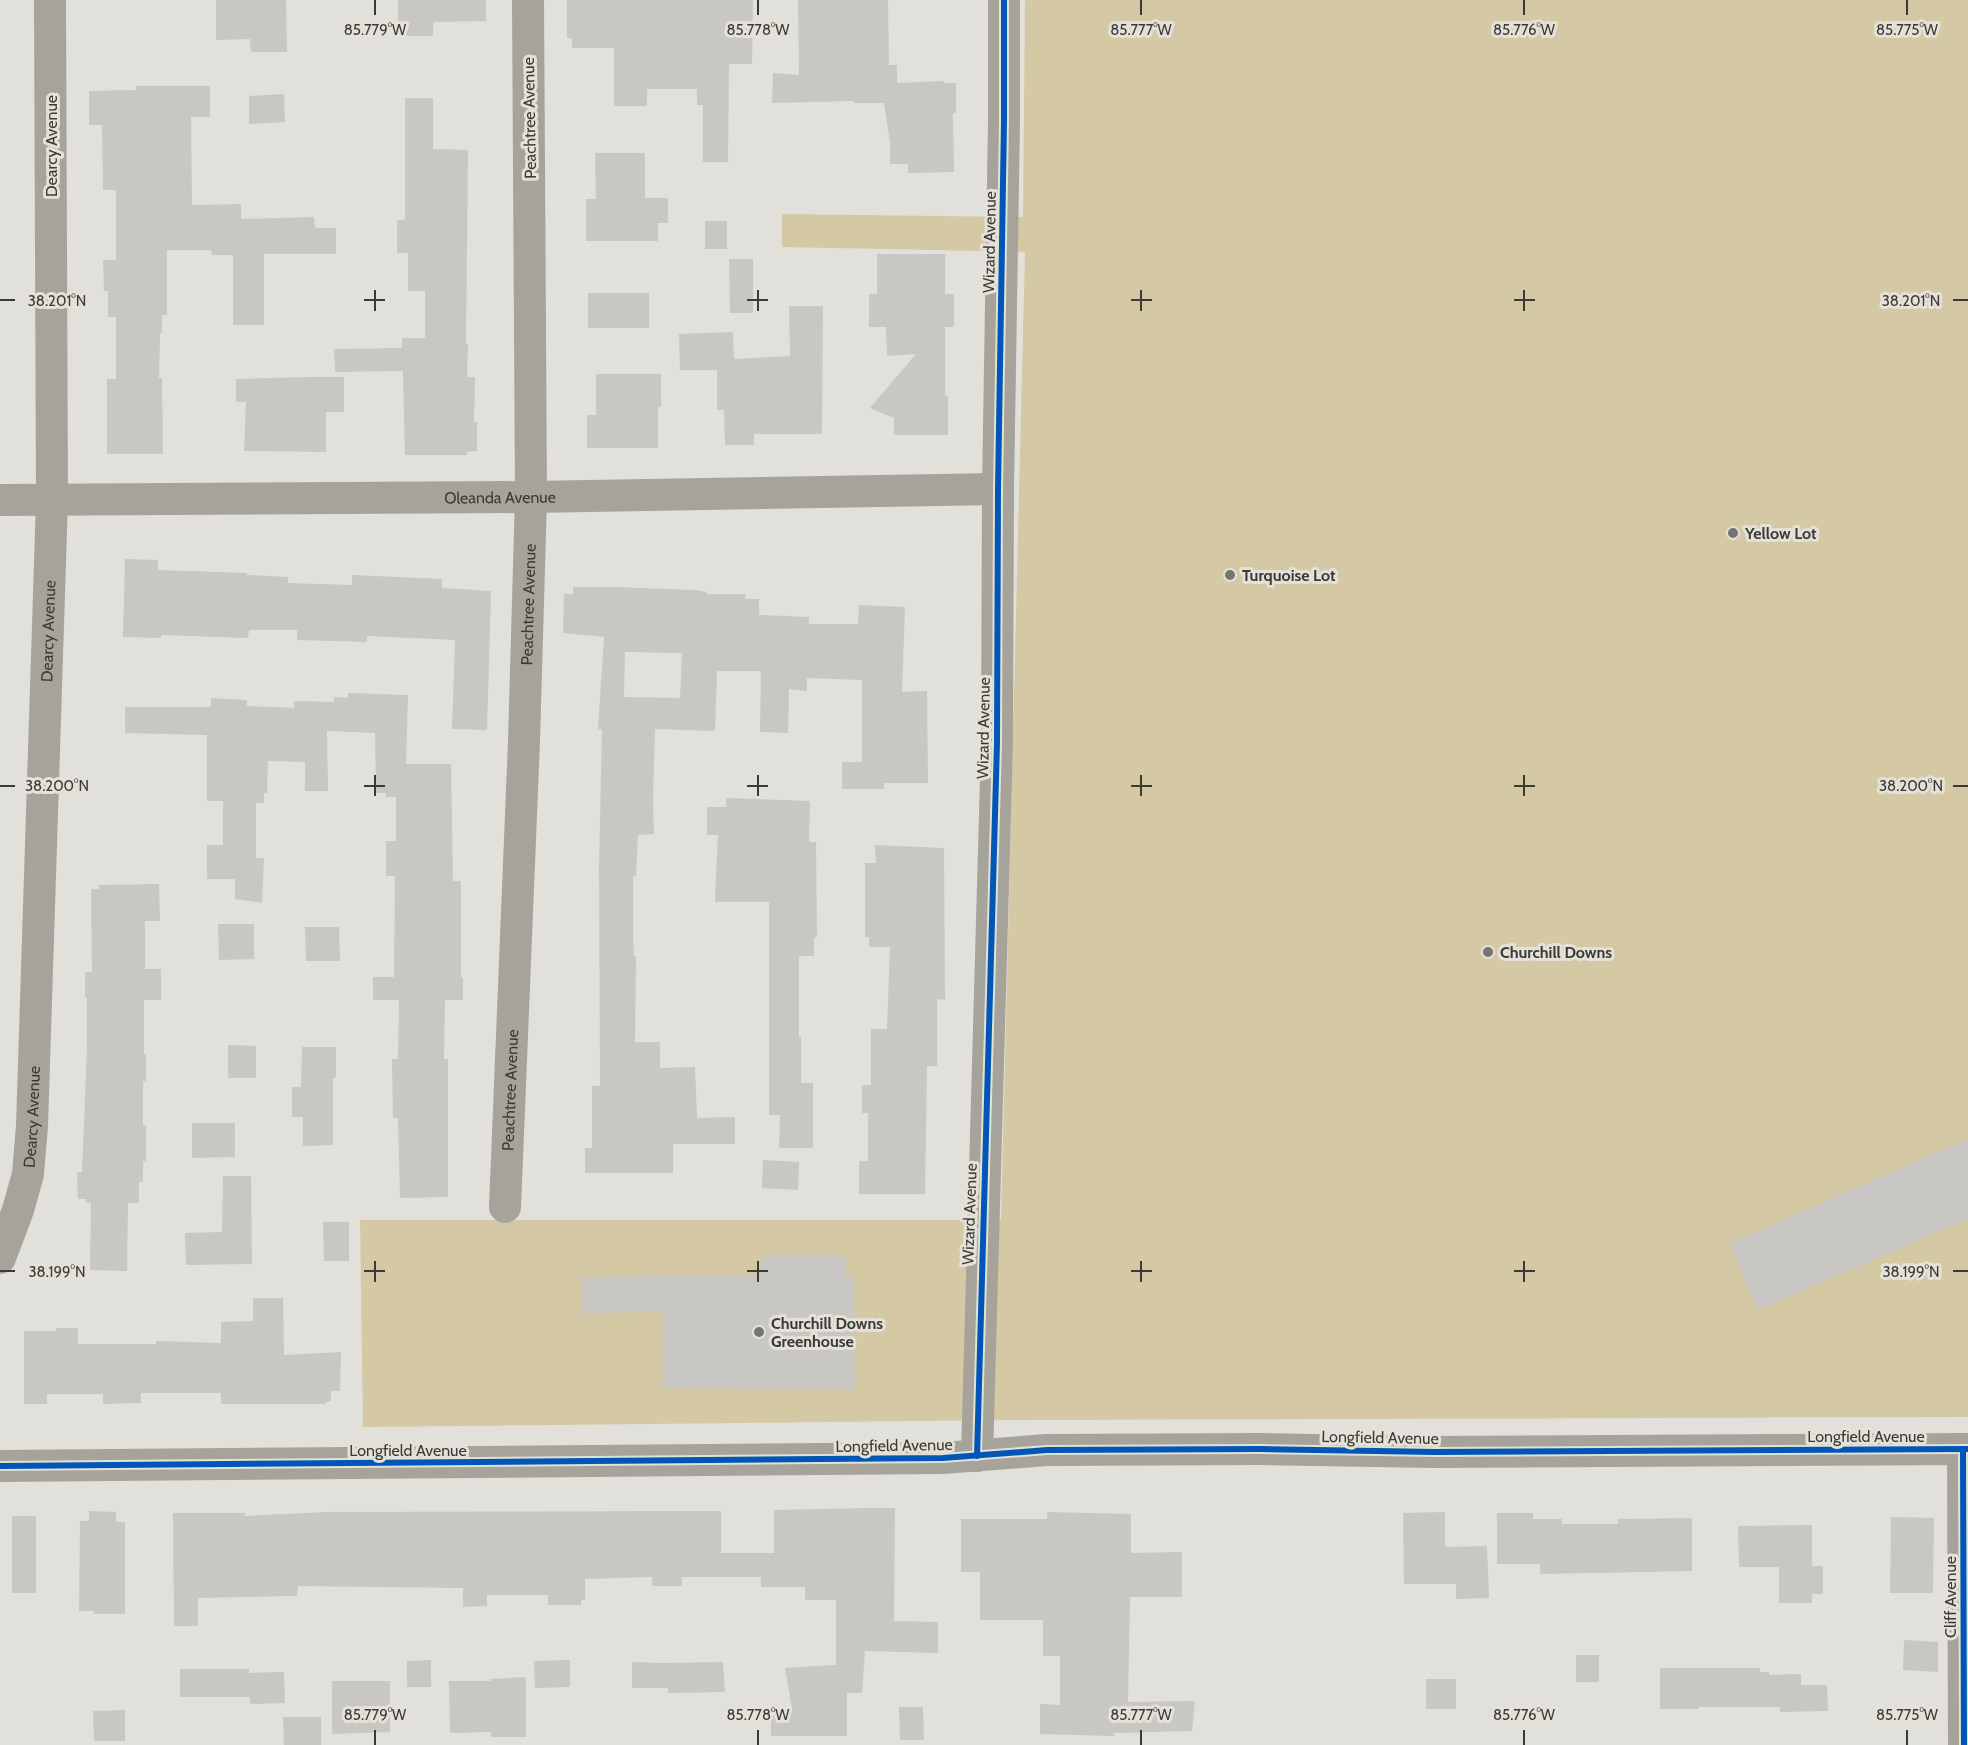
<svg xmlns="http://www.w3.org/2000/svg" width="1968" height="1745" viewBox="0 0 1968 1745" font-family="Cabin,sans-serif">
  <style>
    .green { fill: #d5c8a5 }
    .building { fill: #c8c7c3; fill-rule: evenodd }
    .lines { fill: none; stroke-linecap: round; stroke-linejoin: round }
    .minor { stroke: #a6a39a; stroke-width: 32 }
    .cycleway-casing { stroke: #e4e1d8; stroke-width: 10 }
    .cycleway { stroke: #0057b8; stroke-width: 6 }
    .ticks { fill: none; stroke: #3b3a36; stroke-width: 2 }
    .poi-dot { fill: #757470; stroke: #e4e1d8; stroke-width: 2 }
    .labels { text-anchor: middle; stroke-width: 6; stroke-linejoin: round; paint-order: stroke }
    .street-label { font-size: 16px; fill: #3b3a36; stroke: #e4e1d8 }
    .poi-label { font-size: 16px; font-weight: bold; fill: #3b3a36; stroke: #e4e1d8; text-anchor: start }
    .ticks-label { font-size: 15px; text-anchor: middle; fill: #3b3a36; stroke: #e4e1d8; stroke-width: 6; stroke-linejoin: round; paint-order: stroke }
  </style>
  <rect width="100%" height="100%" fill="#e1e0db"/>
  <polygon class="green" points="1025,0 1968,0 1968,1417 1005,1420 363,1427 360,1220 1001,1220 1025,252 782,247 782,214 1023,217"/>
  <g class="building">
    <polygon points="216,0 286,0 287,52 251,52 250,39 216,40"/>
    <polygon points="398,0 486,0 486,21 433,22 433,36 398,36"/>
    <polygon points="567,0 753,0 752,64 729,64 728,162 703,162 703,105 697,105 697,89 647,89 647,106 614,106 614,48 572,48 572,38 567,38"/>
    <polygon points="798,0 888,0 889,65 897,65 897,83 944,81 945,83 956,83 956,113 953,113 954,172 908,173 908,164 890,164 890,142 884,103 854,103 854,101 772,103 773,73 799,75"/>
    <polygon points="136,86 210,86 210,117 191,117 192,205 241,204 241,219 314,217 315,228 336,228 336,254 264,254 264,325 233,325 233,255 212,255 211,250 167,250 167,315 162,315 162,333 160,333 159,378 162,378 163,454 107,454 107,379 116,379 116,317 108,317 108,291 104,291 103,260 116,260 116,190 103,190 102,125 89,125 89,91 136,90"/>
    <polygon points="284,94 285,122 249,124 249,96"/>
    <polygon points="405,98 433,98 433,149 468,150 466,344 468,344 467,377 475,377 474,422 477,422 477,451 467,452 467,455 405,455 403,371 335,372 334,349 402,348 402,338 425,338 425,291 408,291 408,253 397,253 397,220 405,220"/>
    <polygon points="595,153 645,153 645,198 668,198 668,223 658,223 658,241 586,241 586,199 596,199"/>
    <rect x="705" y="221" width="22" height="28"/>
    <polygon points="877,254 945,254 945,294 954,294 954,327 945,327 945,396 948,396 948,435 894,435 894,418 870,408 916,354 887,356 886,327 869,327 869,294 877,294"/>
    <polygon points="729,259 753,259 753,313 730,313"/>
    <rect x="588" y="293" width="61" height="35"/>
    <polygon points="789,306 823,306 822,434 754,434 754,445 725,445 724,410 717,410 717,370 680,370 679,334 733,332 734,359 790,356"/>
    <polygon points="596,374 661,374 661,407 658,407 658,448 587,448 587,415 596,415"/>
    <polygon points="307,377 344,377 344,412 326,412 326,452 244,451 246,402 236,402 236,379"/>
    <polygon points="125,559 158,560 158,570 247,573 247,575 288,577 288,583 352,585 352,575 442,579 442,588 491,591 487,730 452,729 455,640 367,636 367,642 297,640 297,630 249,630 248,638 161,635 161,638 123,637"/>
    <path d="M573 587H613L694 590 707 592V594H746L745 599H759V615L809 617V624H858L859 605 905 607 902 692 927 691 928 783H884V789H842V762H862V680L807 678V691L789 689 788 733 760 732 761 671H717L715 731 655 729 653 802 654 834 638 835 636 877 633 876V938L634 956H636L635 1042H660V1068L695 1067 697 1118 735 1117V1144H673V1173H585V1148H592V1086H600L599 868 602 729H598L604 637 563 633 564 594H573ZM625 652 682 653 680 698 624 697Z"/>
    <polygon points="348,693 408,695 406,764 451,764 453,881 461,881 461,977 463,977 463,1000 445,1000 444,1059 448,1059 448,1197 400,1198 398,1118 393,1118 392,1059 398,1059 399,1000 373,1000 373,977 394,977 395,876 386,876 386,841 396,841 396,797 386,797 386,793 376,793 375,733 327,731 328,791 305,791 305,762 268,761 267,793 264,793 264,803 256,803 256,858 264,858 262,903 235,899 235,879 207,879 207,845 223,845 223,801 207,801 207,735 125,733 125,707 211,707 211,698 247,700 247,706 294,708 294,701 334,702 334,697 348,698"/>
    <polygon points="726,798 810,801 809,842 816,842 817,937 814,937 814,956 799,956 799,1037 801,1037 801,1083 813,1083 813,1148 779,1148 780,1115 769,1115 769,902 715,902 718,835 707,835 707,807 726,807"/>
    <polygon points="875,845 944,848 945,1000 937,999 937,1066 927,1066 925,1194 859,1194 859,1161 868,1161 868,1113 862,1113 862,1085 871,1085 871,1029 887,1029 890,947 869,947 869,937 865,937 865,863 876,863"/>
    <polygon points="159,884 160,921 145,921 145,969 161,969 161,1000 144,1000 144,1054 146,1054 146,1081 143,1081 143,1125 146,1125 146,1161 143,1161 143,1182 139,1182 139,1203 128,1203 127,1271 90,1270 91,1203 86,1203 86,1199 78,1199 77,1172 82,1172 87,1048 87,997 85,998 85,972 92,972 91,889 99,889 99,885"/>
    <polygon points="218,924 254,924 254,959 219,960"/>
    <polygon points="305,927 339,927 340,961 306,961"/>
    <polygon points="228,1045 256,1046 256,1078 228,1078"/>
    <polygon points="302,1047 336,1047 336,1078 333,1078 333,1145 303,1146 303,1117 292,1117 292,1087 301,1087"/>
    <polygon points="192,1123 235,1123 235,1157 192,1158"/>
    <polygon points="1968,1139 1968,1219 1758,1310 1730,1243"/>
    <polygon points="763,1160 799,1162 798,1190 762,1188"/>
    <polygon points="223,1176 251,1176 252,1264 186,1265 185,1233 222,1232"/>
    <polygon points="323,1222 349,1222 349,1261 324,1261"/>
    <polygon points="761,1255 846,1255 846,1276 854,1277 855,1390 663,1388 663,1312 581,1313 581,1277 761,1275"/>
    <polygon points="253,1298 283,1298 284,1355 341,1352 340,1391 331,1391 331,1401 326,1402 326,1404 221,1404 221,1393 141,1393 141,1403 103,1404 103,1394 47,1394 47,1404 24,1404 24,1331 56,1331 56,1328 78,1328 78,1344 156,1344 156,1341 221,1343 221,1322 253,1321"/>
    <polygon points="872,1508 895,1508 894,1621 938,1622 938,1653 865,1651 862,1693 847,1693 847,1736 771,1736 771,1709 792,1709 785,1668 836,1665 836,1600 805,1600 805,1587 761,1587 761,1577 682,1577 682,1586 652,1586 652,1577 585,1579 585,1600 581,1600 581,1605 548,1605 548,1595 487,1595 487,1606 463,1607 463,1588 298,1586 297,1596 198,1598 198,1626 174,1626 173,1513 245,1513 245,1516 325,1512 721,1511 721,1553 774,1553 774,1510"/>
    <polygon points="89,1511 116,1512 116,1522 125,1522 125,1614 94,1614 94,1611 79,1611 80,1521 89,1521"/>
    <polygon points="1047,1512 1131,1514 1131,1553 1182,1552 1182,1597 1130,1597 1128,1702 1195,1701 1192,1731 1114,1733 1114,1736 1040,1734 1040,1704 1060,1705 1060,1656 1043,1656 1043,1620 980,1620 980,1572 961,1572 961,1519 1047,1519"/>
    <polygon points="1445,1512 1445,1547 1487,1546 1489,1598 1456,1599 1456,1584 1404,1584 1403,1513"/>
    <polygon points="1497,1513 1533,1513 1533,1519 1562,1519 1562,1524 1618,1524 1618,1519 1692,1518 1692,1571 1540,1574 1540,1564 1497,1564"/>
    <rect x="12" y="1516" width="24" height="77"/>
    <polygon points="1891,1517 1934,1518 1933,1593 1890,1593"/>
    <polygon points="1812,1525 1812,1566 1823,1566 1823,1594 1812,1594 1812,1603 1779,1603 1779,1567 1739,1567 1738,1526"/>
    <polygon points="1904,1640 1938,1642 1938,1672 1903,1670"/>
    <rect x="1576" y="1655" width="23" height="27"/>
    <polygon points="431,1660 431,1687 407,1687 407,1661"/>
    <polygon points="570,1660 570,1687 535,1688 534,1661"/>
    <polygon points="632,1662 664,1663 723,1662 725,1692 668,1693 668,1688 632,1688"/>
    <polygon points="1660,1668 1760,1668 1760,1672 1769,1672 1769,1675 1801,1674 1801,1685 1827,1685 1828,1711 1780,1712 1780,1707 1699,1707 1699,1709 1660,1709"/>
    <polygon points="180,1669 249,1669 249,1673 284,1672 285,1703 250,1704 250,1697 180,1697"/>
    <polygon points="526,1677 526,1737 491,1737 491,1732 450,1733 449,1681 491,1681 490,1679"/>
    <rect x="1426" y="1679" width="30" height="30"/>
    <polygon points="332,1681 390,1681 390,1732 332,1734"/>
    <polygon points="899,1707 923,1707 924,1740 900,1740"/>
    <polygon points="125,1710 125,1741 94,1741 93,1711"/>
    <polygon points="283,1717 321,1717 321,1745 284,1745"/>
  </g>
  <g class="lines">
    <g class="minor">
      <path id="s1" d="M0 500 531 497 998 489"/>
      <path id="s2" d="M505 1207 524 741 531 497 528 0"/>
      <path id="s3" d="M0 1258 18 1210 28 1174 32 1126 52 500 50 0"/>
      <polyline points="1963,1449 1964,1745"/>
      <polyline points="977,1456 997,743 998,489 1004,121 1004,0"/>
      <polyline points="0,1466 943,1458 1047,1450 1261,1449 1435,1452 1968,1449"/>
    </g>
    <g class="cycleway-casing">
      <g id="cycleway">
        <polyline points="1963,1449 1964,1745"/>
        <polyline points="977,1456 997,743 998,489 1004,121 1004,0"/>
        <polyline points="0,1466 943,1458 1047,1450 1261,1449 1435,1452 1968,1449"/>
      </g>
    </g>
    <use href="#cycleway" class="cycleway"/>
  </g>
  <path class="ticks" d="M375 0V15M758 0V15M1141 0V15M1524 0V15M1907 0V15M375 290V311M758 290V311M1141 290V311M1524 290V311M0 300H15M364 300H385M747 300H768M1131 300H1152M1514 300H1535M1953 300H1968M375 775V796M758 775V796M1141 775V796M1524 775V796M0 786H15M364 786H385M747 786H768M1131 786H1152M1514 786H1535M1953 786H1968M375 1261V1282M758 1261V1282M1141 1261V1282M1524 1261V1282M0 1271H15M364 1271H385M747 1271H768M1131 1271H1152M1514 1271H1535M1953 1271H1968M375 1730V1745M758 1730V1745M1141 1730V1745M1524 1730V1745M1907 1730V1745"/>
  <g class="poi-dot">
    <circle cx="1733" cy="533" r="6"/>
    <circle cx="1230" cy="575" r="6"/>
    <circle cx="1488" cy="952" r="6"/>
    <circle cx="759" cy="1332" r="6"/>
  </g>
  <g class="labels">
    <g class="street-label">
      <text transform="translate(529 118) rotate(-91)" y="6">Peachtree Avenue</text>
      <text transform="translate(51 146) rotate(-90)" y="6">Dearcy Avenue</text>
      <text transform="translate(989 242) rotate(-89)" y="6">Wizard Avenue</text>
      <text dy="6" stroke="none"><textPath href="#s1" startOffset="500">Oleanda Avenue</textPath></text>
      <text dy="6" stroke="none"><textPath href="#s2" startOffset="603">Peachtree Avenue</textPath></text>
      <text dy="6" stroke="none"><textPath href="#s3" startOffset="632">Dearcy Avenue</textPath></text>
      <text transform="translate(983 728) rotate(-89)" y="6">Wizard Avenue</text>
      <text dy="6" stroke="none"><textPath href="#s2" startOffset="117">Peachtree Avenue</textPath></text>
      <text dy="6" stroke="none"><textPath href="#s3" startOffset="146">Dearcy Avenue</textPath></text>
      <text transform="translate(969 1214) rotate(-88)" y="6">Wizard Avenue</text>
      <text x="1866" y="1442">Longfield Avenue</text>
      <text transform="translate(1380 1437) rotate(1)" y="6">Longfield Avenue</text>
      <text transform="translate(894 1445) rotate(-1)" y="6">Longfield Avenue</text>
      <text x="408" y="1456">Longfield Avenue</text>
      <text transform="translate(1950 1597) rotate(-90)" y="6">Cliff Avenue</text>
    </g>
    <g class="poi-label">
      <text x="1745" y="539">Yellow Lot</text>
      <text x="1242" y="581">Turquoise Lot</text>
      <text x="1500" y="958">Churchill Downs</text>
      <text x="771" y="1329">Churchill Downs<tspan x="771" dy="18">Greenhouse</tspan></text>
    </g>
  </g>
  <g class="ticks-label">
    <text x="375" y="35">85.779°W</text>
    <text x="758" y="35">85.778°W</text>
    <text x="1141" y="35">85.777°W</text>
    <text x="1524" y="35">85.776°W</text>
    <text x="1907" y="35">85.775°W</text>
    <text x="57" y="306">38.201°N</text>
    <text x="1911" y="306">38.201°N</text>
    <text x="57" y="791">38.200°N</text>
    <text x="1911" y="791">38.200°N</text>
    <text x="57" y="1277">38.199°N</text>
    <text x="1911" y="1277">38.199°N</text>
    <text x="375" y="1720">85.779°W</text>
    <text x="758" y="1720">85.778°W</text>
    <text x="1141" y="1720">85.777°W</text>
    <text x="1524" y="1720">85.776°W</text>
    <text x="1907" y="1720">85.775°W</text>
  </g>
</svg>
